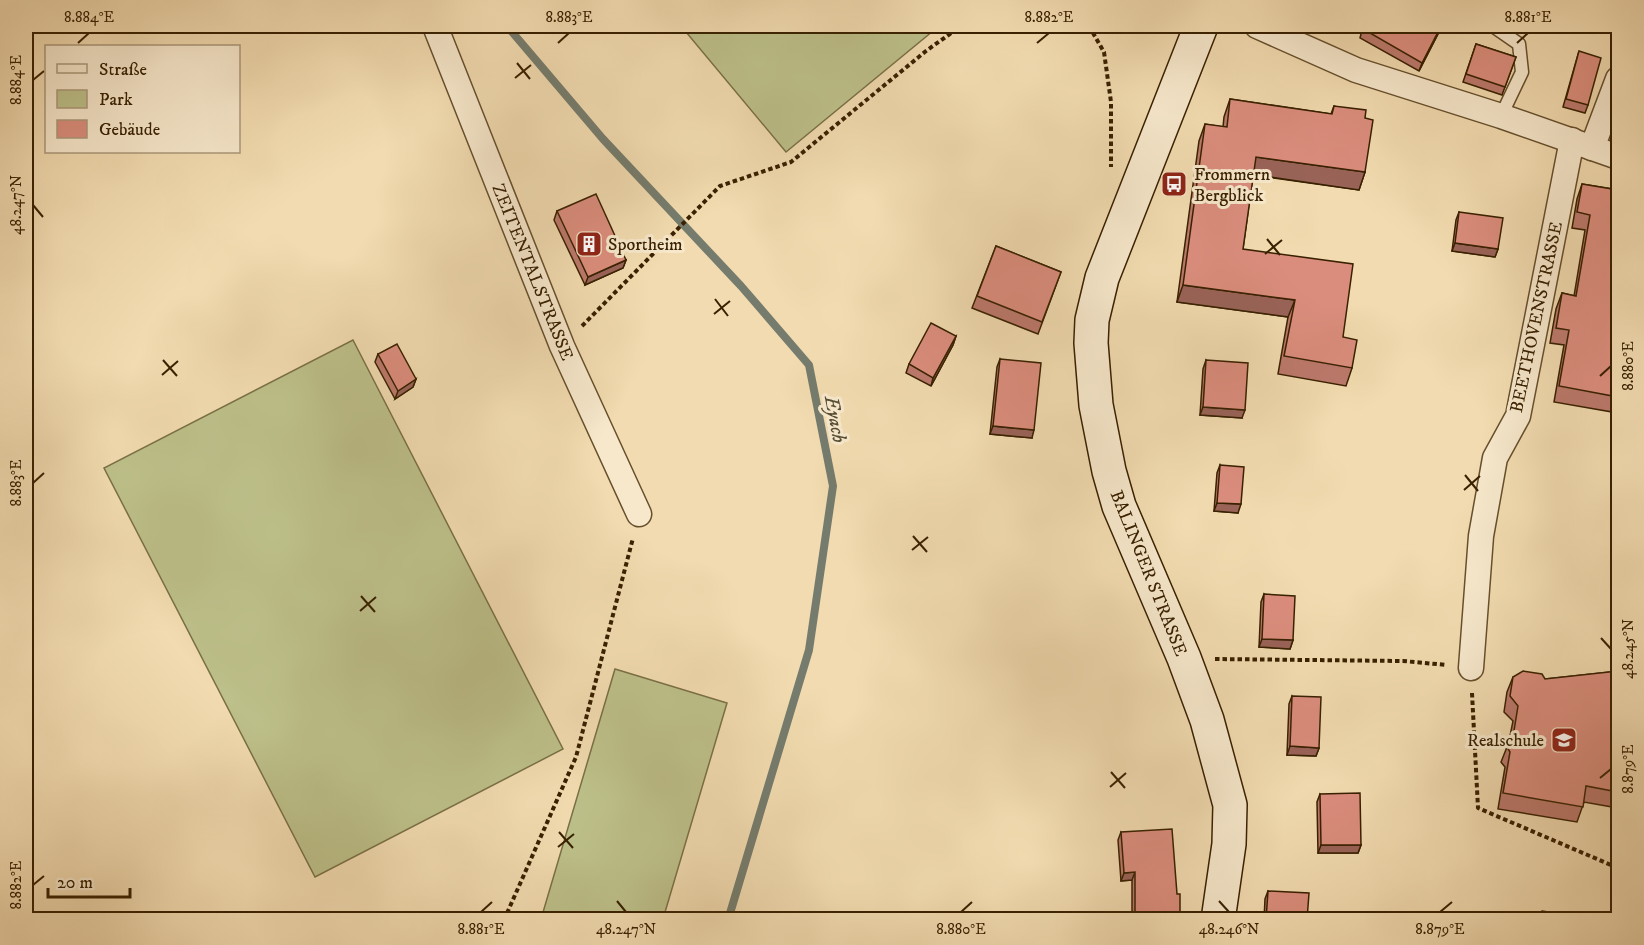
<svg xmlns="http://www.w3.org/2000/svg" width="1644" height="945" viewBox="0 0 1644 945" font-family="'IM FELL DW Pica',serif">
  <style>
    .green { fill: #bdc08a; stroke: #7a7045; stroke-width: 1.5 }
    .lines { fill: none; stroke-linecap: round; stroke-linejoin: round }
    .stream { stroke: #757c6d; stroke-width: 8 }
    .lane-casing { stroke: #664f2c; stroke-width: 15 }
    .street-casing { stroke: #664f2c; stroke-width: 27 }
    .secondary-casing { stroke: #382000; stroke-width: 36 }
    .path { stroke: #382000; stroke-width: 4; stroke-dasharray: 4.5 3; stroke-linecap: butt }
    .lane { stroke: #f7e8cc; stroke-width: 12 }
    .street { stroke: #f7e8cc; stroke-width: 24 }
    .secondary { stroke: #f7e8cc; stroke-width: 33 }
    .wall { fill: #bc796c; stroke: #382000; stroke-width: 1.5 }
    .shaded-wall { fill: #996358; stroke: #382000; stroke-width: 1.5 }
    .building { fill: #db8d7d; stroke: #382000; stroke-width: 1.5 }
    .ticks { fill: none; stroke: #382000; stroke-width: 2 }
    .labels { text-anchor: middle; stroke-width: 6; stroke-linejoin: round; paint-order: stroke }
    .poi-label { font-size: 18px; fill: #382000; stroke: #f7e8cc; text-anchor: start }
    .street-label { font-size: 18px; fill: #382000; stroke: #f7e8cc }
    .water-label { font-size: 20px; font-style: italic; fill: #574e36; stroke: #f7e8cc }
    .neatline { fill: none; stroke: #382000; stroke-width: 2 }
    .ticks-label { font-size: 15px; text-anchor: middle; fill: #382000 }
  </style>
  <rect width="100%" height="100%" fill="#f2dbb0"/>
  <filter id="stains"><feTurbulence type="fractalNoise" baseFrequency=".00333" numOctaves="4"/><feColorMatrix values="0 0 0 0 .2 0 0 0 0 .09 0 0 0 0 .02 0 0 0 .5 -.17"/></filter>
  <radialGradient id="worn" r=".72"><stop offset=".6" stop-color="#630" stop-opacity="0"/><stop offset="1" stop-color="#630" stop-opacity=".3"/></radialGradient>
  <g class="green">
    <polygon points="681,26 939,26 786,152"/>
    <polygon points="353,340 563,749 315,877 104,468"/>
    <polygon points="615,669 727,703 663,919 541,919"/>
  </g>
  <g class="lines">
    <polyline class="stream" points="507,26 603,139 741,286 809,365 833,486 809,650 728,920"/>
    <g class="lane-casing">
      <polyline id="lane" points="1493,26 1519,44 1522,72 1501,116"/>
    </g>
    <g class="street-casing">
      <g id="street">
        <polyline points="435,26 562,346 639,514"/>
        <polyline points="1257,26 1356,70 1501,116 1618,157"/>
        <polyline points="1592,148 1618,79"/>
        <polyline points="1471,668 1481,536 1495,458 1518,416 1572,140"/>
      </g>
    </g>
    <g class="secondary-casing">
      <polyline id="secondary" points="1201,26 1102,278 1092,320 1091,343 1096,405 1109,471 1119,506 1184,658 1207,720 1230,805 1229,844 1218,920"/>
    </g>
    <g class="path">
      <polyline points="1089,26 1104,52 1111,102 1111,167"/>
      <polyline points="582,326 720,186 791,162 926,51 961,26"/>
      <polyline points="1215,659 1403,661 1447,665"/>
      <polyline points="1472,693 1478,808 1618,868"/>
      <polyline points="504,920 576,757 633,538"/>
    </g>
    <use href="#lane" class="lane"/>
    <use href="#street" class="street"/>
    <use href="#secondary" class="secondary"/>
  </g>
  <g class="wall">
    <polygon points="1349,26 1441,26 1439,32 1419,71 1360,38 1361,34"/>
    <polygon points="1476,44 1516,57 1502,95 1463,82"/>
    <polygon points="1579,51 1588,105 1585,113 1563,107"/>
    <polygon points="1230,99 1331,114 1334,106 1365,118 1365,172 1359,190 1253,175 1243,249 1343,337 1352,368 1346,386 1278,374 1288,317 1177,302 1199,141 1205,124 1223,127 1224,117"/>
    <polygon points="1582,184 1618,190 1618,413 1554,402 1564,345 1550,343 1556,309 1562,293 1574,296 1585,230 1572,228 1577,199"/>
    <polygon points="557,211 626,260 623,268 585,285 554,220"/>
    <polygon points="1459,212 1498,249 1495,257 1452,251 1456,220"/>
    <polygon points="996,246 1061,272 1038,334 972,308"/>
    <polygon points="956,336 953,345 931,386 906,373 909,364"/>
    <polygon points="378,354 416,379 413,387 395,399 375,362"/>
    <polygon points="1000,359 1032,438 990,434 997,367"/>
    <polygon points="1206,360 1242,418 1200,415 1203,369"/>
    <polygon points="1220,465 1238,513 1214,511 1217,473"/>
    <polygon points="1264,594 1293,640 1290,649 1259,647 1261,602"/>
    <polygon points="1618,671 1618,808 1584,802 1577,822 1498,809 1505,767 1501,762 1507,747 1508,746 1513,721 1504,712 1507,692 1513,677 1545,679"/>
    <polygon points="1292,696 1319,748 1316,756 1287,755 1289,704"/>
    <polygon points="1320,794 1361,845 1358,853 1318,853 1317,802"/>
    <polygon points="1121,832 1177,894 1180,920 1132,920 1132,880 1121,881 1118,840"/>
    <polygon points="1268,891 1307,920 1264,920 1265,899"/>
  </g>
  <g class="shaded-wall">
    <polygon points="1441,26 1439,32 1419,71 1422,63"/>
    <polygon points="1256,157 1365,172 1359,190 1249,174"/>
    <polygon points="1455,243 1498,249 1495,257 1452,251"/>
    <polygon points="626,260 623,268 585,285 588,277"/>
    <polygon points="1183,285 1295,300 1288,317 1177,302"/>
    <polygon points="956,336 953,345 931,386 933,378"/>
    <polygon points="416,379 413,387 395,399 398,391"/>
    <polygon points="1203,407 1245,410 1242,418 1200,415"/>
    <polygon points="993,426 1034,430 1032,438 990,434"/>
    <polygon points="1217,503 1241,504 1238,513 1214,511"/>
    <polygon points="1262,639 1293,640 1290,649 1259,647"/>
    <polygon points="1290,746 1319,748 1316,756 1287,755"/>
    <polygon points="1321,845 1361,845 1358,853 1318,853"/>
    <polygon points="1135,872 1132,880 1121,881 1124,873"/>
  </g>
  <g class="building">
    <polygon points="1364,26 1441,26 1422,63 1363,29 1365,26"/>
    <polygon points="1476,44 1516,57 1505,87 1466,74"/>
    <polygon points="1579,51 1601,58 1588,105 1566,99"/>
    <polygon points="1230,99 1332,114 1334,106 1366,110 1365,118 1373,120 1365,172 1256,157 1243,249 1353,264 1343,337 1357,340 1352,368 1284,356 1295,300 1183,285 1205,124 1227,127"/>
    <polygon points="1582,184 1618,190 1618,397 1559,386 1569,330 1556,328 1562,293 1576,296 1590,215 1577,212"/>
    <polygon points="596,194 626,260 588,277 557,211"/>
    <polygon points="1459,212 1503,218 1498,249 1455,243"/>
    <polygon points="996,246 1061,272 1042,322 977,296"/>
    <polygon points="931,323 956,336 933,378 909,364"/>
    <polygon points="397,344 416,379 398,391 378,354"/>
    <polygon points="1000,359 1041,363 1034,430 993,426"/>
    <polygon points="1206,360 1248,363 1245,410 1203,407"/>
    <polygon points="1220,465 1244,467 1241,504 1217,503"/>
    <polygon points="1264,594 1295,596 1293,640 1262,639"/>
    <polygon points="1523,671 1542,674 1545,679 1618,671 1618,792 1586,786 1583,807 1503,793 1510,752 1507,747 1512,743 1518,706 1510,696 1513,677"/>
    <polygon points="1292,696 1321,697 1319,748 1290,746"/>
    <polygon points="1360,793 1361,845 1321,845 1320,794"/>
    <polygon points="1172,829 1177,894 1180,894 1180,920 1135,920 1135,872 1124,873 1121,832"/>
    <polygon points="1268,891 1309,893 1307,920 1266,920"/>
    <polygon points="1542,911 1593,919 1541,920"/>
  </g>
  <path class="ticks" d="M78 43 89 33M558 43 569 33M1037 43 1049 33M1517 43 1528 33M517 63 530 79M515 78 531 65M33 80 44 71M33 205 43 217M1267 239 1280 255M1265 254 1282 240M715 299 728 316M714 314 730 301M163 360 177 376M162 375 178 361M1600 376 1611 366M1465 475 1478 491M33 483 44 473M1464 490 1480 476M913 536 927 552M912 550 928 537M361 596 375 612M360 611 376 597M1601 638 1611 649M1111 772 1125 788M1600 778 1611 769M1110 787 1126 773M559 832 573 848M558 847 574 834M33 885 44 876M617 901 626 912M1219 901 1229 912M481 912 492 902M961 912 972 902M1440 912 1452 902"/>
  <defs>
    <g id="bus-square" transform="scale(1.35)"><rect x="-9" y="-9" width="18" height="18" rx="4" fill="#8f2418" stroke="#f7e8cc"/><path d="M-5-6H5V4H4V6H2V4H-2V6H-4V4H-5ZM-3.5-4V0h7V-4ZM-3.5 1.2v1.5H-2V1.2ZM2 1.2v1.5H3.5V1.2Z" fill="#fff"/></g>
    <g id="building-square" transform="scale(1.35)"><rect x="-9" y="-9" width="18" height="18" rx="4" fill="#8f2418" stroke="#f7e8cc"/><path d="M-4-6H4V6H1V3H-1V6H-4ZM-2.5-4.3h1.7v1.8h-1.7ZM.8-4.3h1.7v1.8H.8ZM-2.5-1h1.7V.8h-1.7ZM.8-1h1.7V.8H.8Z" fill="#fff"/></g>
    <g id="school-square" transform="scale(1.35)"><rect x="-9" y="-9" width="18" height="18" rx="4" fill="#8f2418" stroke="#f7e8cc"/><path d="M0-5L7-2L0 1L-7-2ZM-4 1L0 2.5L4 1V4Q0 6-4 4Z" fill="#fff"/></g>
  </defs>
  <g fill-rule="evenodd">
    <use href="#bus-square" x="1174" y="184"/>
    <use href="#building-square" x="589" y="244"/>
    <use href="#school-square" x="1564" y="740"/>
  </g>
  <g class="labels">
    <g class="poi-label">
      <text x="1194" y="180">Frommern<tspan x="1194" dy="21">Bergblick</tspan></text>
      <text x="608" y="250">Sportheim</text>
      <text x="1544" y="746" text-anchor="end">Realschule</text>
    </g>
    <g class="street-label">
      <text transform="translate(533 272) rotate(68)" y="6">ZEITENTALSTRASSE</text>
      <text transform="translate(1536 317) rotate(-78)" y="6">BEETHOVENSTRASSE</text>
      <text transform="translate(1149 573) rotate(68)" y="6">BALINGER STRASSE</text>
    </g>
    <g class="water-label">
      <text transform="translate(836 419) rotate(79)" y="7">Eyach</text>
    </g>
  </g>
  <rect width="1644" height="945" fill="none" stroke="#f2dbb0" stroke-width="66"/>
  <rect x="45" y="45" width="195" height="108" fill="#f7e8cc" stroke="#ab987a" stroke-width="1.5"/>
  <rect x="57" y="64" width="30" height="9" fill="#f7e8cc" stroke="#ab987a" stroke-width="1.5"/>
  <text x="99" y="75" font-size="18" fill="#382000">Straße</text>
  <rect x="57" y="90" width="30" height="18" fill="#bdc08a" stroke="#ab987a" stroke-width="1.5"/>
  <text x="99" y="105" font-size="18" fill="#382000">Park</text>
  <rect x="57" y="120" width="30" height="18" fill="#db8d7d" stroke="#ab987a" stroke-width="1.5"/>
  <text x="99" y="135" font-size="18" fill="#382000">Gebäude</text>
  <path d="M48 888v9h82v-9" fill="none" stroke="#382000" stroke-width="3"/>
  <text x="57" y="888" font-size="18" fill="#382000" stroke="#f7e8cc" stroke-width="4.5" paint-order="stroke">20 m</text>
  <rect x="33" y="33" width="1578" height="879" class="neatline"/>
  <g class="ticks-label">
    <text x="89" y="22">8.884°E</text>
    <text x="569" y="22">8.883°E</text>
    <text x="1049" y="22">8.882°E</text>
    <text x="1528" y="22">8.881°E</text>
    <text transform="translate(16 80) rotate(-90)" y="5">8.884°E</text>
    <text transform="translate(16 205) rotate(-90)" y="5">48.247°N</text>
    <text transform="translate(1628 366) rotate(-90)" y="5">8.880°E</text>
    <text transform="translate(16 483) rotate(-90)" y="5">8.883°E</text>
    <text transform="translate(1628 649) rotate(-90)" y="5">48.245°N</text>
    <text transform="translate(1628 769) rotate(-90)" y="5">8.879°E</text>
    <text transform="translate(16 885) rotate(-90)" y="5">8.882°E</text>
    <text x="481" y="934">8.881°E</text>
    <text x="626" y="934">48.247°N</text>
    <text x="961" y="934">8.880°E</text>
    <text x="1229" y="934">48.246°N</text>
    <text x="1440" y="934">8.879°E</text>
  </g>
  <rect width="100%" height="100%" filter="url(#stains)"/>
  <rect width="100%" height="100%" fill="url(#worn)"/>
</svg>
